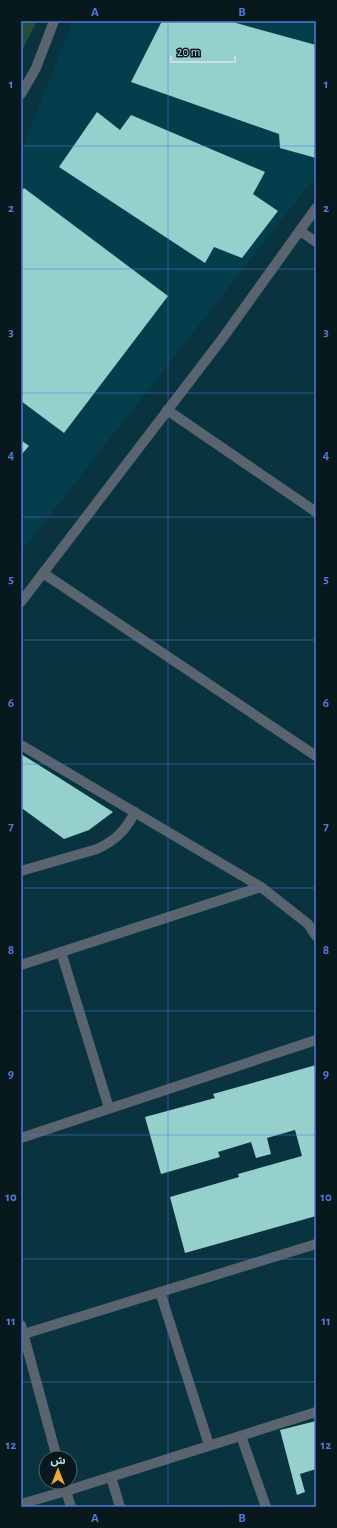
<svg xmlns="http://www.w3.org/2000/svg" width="337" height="1528" viewBox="0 0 337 1528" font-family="'Alegreya Sans','Noto Sans Arabic',sans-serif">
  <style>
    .built { fill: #043e4c }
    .green { fill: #244f3d }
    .building { fill: #95d0cd }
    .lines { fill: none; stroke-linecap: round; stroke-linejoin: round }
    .service { stroke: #59646f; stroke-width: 10 }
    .minor { stroke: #59646f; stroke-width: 10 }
    .grid { fill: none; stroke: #517adc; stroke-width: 1; stroke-opacity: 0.55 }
    .neatline { fill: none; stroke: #517adc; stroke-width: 1.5 }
    .grid-label { font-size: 13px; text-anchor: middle; font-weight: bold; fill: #517adc }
  </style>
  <rect width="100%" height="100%" fill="#09343f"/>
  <polygon class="built" points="73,21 316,21 316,173 308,186 21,552 21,151"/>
  <polygon class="green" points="21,21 37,21 21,52"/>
  <g class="building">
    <polygon points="162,21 229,21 316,45 316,158 280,148 279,134 131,82"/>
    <polygon points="97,112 120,130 131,115 265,172 253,194 278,211 242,258 214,247 205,263 59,167"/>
    <polygon points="24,188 168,296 64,433 21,401 21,192"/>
    <polygon points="21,440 29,446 21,455"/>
    <polygon points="21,754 50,772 113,812 89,830 64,839 23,809 21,812"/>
    <polygon points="316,1065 316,1216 185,1253 170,1197 239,1177 238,1174 302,1156 295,1130 267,1138 271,1154 256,1158 251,1142 218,1152 220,1157 161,1174 145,1117 215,1098 213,1094"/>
    <polygon points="316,1421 316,1469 300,1474 305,1492 297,1495 280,1430"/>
  </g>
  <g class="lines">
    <polyline class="service" points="21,94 36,68 54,21"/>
    <g class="minor">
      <polyline points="300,231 316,242"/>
      <polyline points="167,410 316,512"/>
      <polyline points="43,573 316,756"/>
      <polyline points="21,602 222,339 316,208"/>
      <polyline points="21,745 261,887 308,924 316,936"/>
      <path d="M21 871 97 849C115 841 126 830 135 812"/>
      <polyline points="61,952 109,1108"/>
      <polyline points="21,965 261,887"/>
      <polyline points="21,1138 316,1040"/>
      <polyline points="160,1292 209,1445"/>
      <polyline points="21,1325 57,1458"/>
      <polyline points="24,1334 316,1244"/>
      <polyline points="241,1436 266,1507"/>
      <polyline points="111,1477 120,1507"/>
      <polyline points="21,1504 66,1491 63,1482"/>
      <polyline points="71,1507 66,1491 316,1412"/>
    </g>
  </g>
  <path class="grid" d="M168 21V1507M21 146H316M21 269H316M21 393H316M21 517H316M21 640H316M21 764H316M21 888H316M21 1011H316M21 1135H316M21 1259H316M21 1382H316"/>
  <rect width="337" height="1528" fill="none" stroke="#08191e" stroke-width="44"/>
  <g transform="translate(58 1470)"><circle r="19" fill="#08191e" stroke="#55686e"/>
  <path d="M0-3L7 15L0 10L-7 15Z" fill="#e9ab38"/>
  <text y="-6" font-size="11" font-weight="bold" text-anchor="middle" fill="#c9dfe6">ش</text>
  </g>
  <path d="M171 56v6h64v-6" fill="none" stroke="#c9dfe6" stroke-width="2"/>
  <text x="177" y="56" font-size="12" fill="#c9dfe6" stroke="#08191e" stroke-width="3" paint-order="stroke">20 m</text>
  <rect x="22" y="22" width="293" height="1484" class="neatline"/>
  <g class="grid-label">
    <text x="95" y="16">A</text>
    <text x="242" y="16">B</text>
    <text x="11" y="88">1</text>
    <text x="326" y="88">1</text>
    <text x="11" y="212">2</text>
    <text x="326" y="212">2</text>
    <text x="11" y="336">3</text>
    <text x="326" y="336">3</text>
    <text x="11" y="459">4</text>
    <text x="326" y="459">4</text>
    <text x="11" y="583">5</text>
    <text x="326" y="583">5</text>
    <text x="11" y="707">6</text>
    <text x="326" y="707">6</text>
    <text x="11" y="830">7</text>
    <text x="326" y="830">7</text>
    <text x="11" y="954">8</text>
    <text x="326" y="954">8</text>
    <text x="11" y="1078">9</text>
    <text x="326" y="1078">9</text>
    <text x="11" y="1201">10</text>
    <text x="326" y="1201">10</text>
    <text x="11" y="1325">11</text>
    <text x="326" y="1325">11</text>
    <text x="11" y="1449">12</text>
    <text x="326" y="1449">12</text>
    <text x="95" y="1522">A</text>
    <text x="242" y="1522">B</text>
  </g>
</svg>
